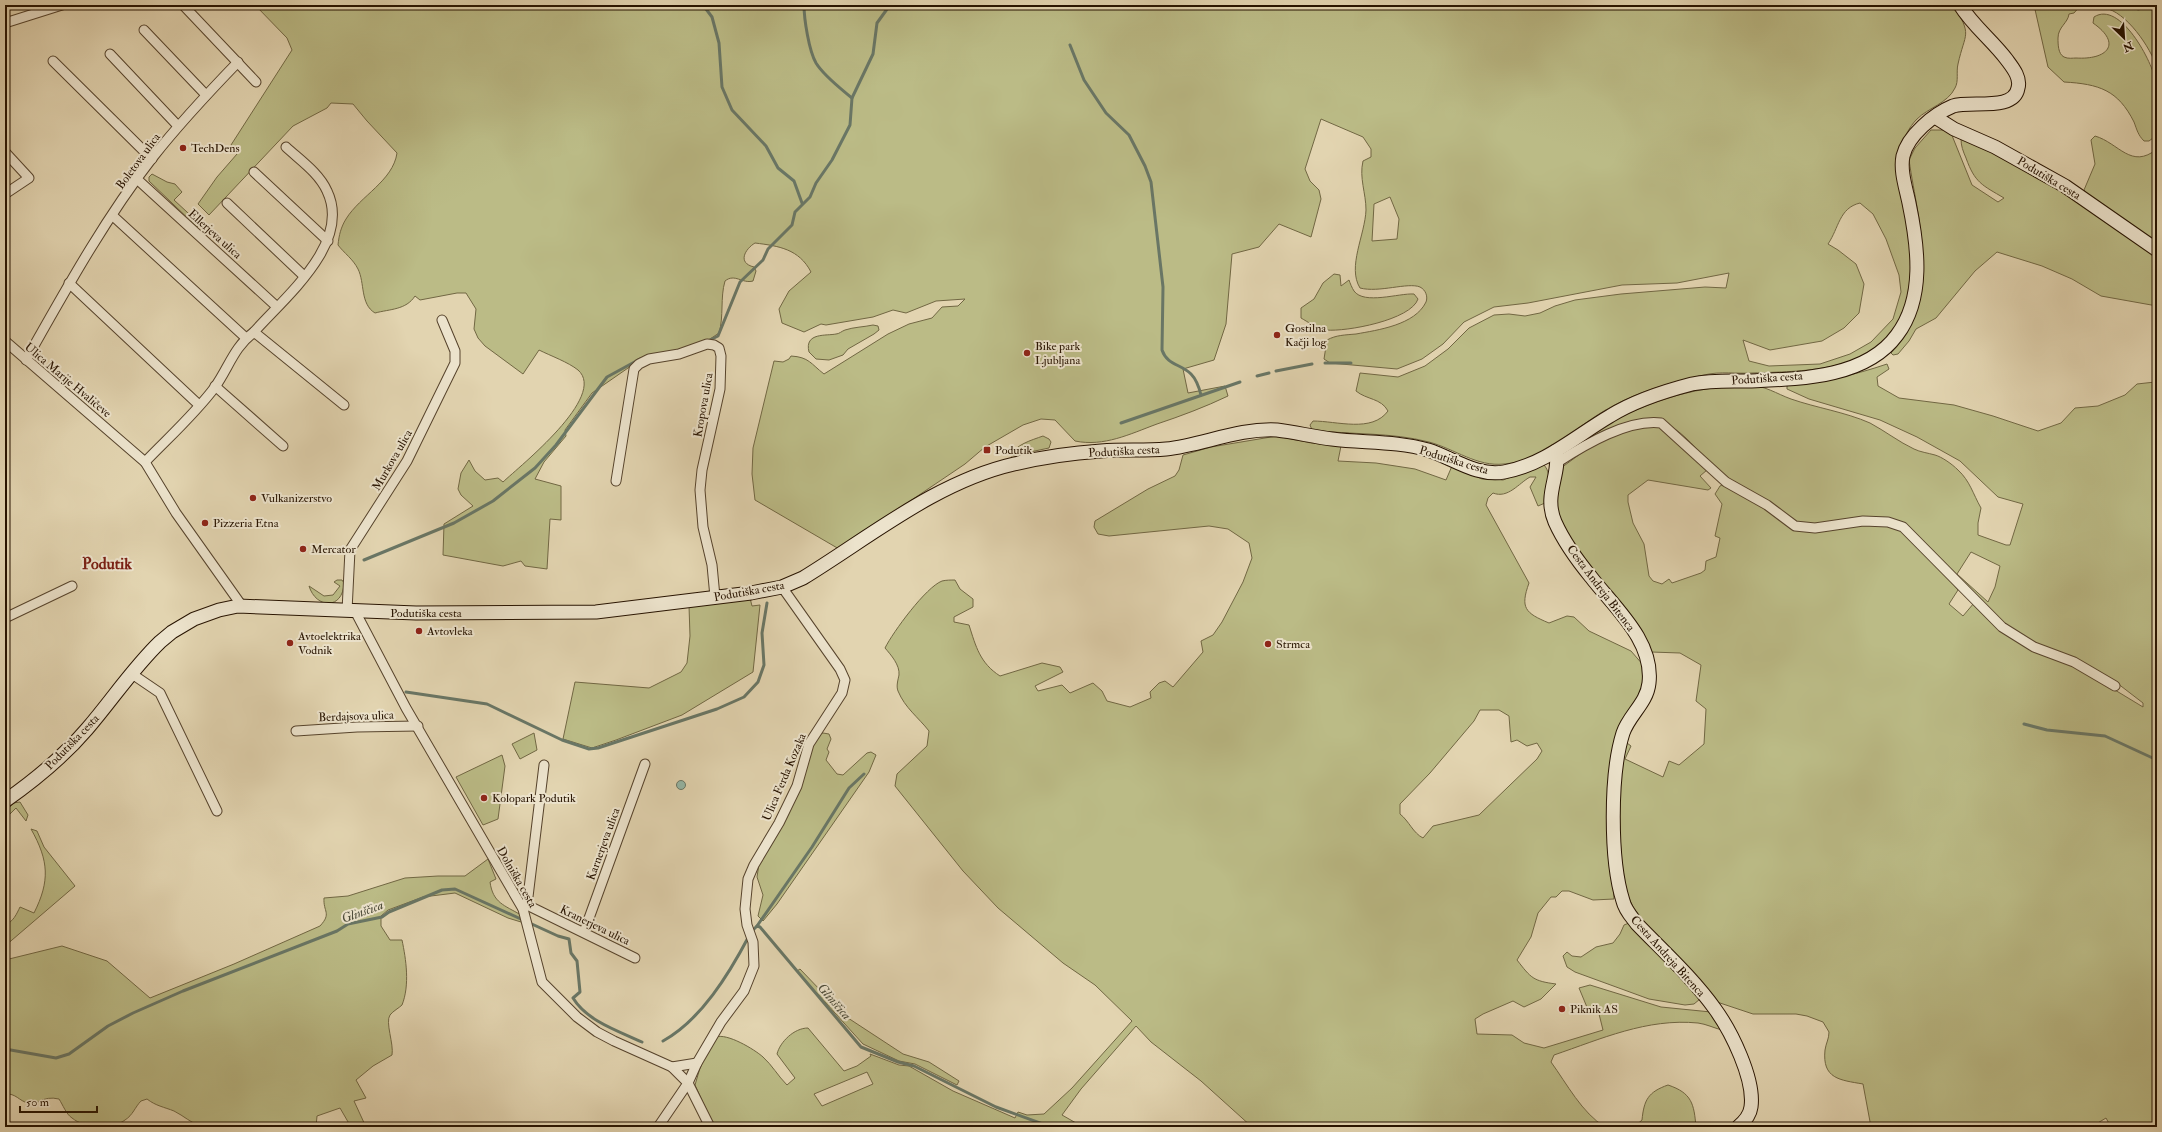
<svg xmlns="http://www.w3.org/2000/svg" width="2162" height="1132" viewBox="0 0 2162 1132" font-family="'IM FELL Double Pica',serif">
  <style>
    .green { fill: #bbbb86; stroke: #716743; fill-rule: evenodd }
    .water { fill: #95b8a8; stroke: #697665 }
    .lines { fill: none; stroke-linecap: round; stroke-linejoin: round }
    .stream { stroke: #697665; stroke-width: 3 }
    .street-casing { stroke: #56432c; stroke-width: 11 }
    .secondary-casing { stroke: #271300; stroke-width: 15 }
    .street { stroke: #ece3cc; stroke-width: 9 }
    .secondary { stroke: #ece3cc; stroke-width: 13 }
    .poi-dot { fill: #8f2418; stroke: #ece3cc; stroke-width: 1.5 }
    .labels { text-anchor: middle; stroke-width: 4; stroke-linejoin: round; paint-order: stroke }
    .poi-label { font-size: 12px; fill: #271300; stroke: #ece3cc; text-anchor: start }
    .street-label { font-size: 12px; fill: #271300; stroke: #ece3cc }
    .water-label { font-size: 13px; font-style: italic; fill: #4e4d3b; stroke: #ece3cc }
    .district-label { font-size: 16px; font-weight: bold; fill: #7a1f14; stroke: #ece3cc }
  </style>
  <rect width="100%" height="100%" fill="#e2d4b0"/>
  <filter id="stains"><feTurbulence type="fractalNoise" baseFrequency=".005" numOctaves="4"/><feColorMatrix values="0 0 0 0 .2 0 0 0 0 .09 0 0 0 0 .02 0 0 0 .5 -.17"/></filter>
  <radialGradient id="worn" r=".72"><stop offset=".6" stop-color="#630" stop-opacity="0"/><stop offset="1" stop-color="#630" stop-opacity=".3"/></radialGradient>
  <g class="green">
    <path d="M255 5H1953C1973 36 1965 32 1958 64 1956 72 1959 81 1955 88 1948 103 1928 108 1917 119 1909 127 1904 138 1900 149 1895 161 1900 174 1902 187 1911 235 1922 280 1896 325 1867 373 1801 371 1753 373 1737 374 1720 371 1704 375 1672 382 1640 391 1611 407 1577 425 1544 461 1504 464 1477 467 1455 449 1429 442 1391 432 1351 435 1312 430L1310 425 1313 421C1337 421 1372 433 1388 411 1381 398 1367 400 1356 391L1360 373 1398 377 1425 366 1448 349 1469 328 1494 315 1509 314 1525 316 1540 313 1555 306 1575 300 1621 294 1705 287 1726 288 1729 273 1677 283 1622 285 1528 303 1494 307 1464 322 1443 344 1422 359 1397 369 1330 363 1324 359 1327 340C1336 335 1345 335 1356 334 1378 330 1415 325 1426 302 1428 297 1426 290 1420 287 1408 282 1379 293 1360 288 1347 267 1365 235 1366 210 1366 193 1359 178 1363 161L1371 157V149L1363 137 1321 119 1305 169 1310 181 1319 190 1321 199 1311 237 1279 224 1259 247 1232 254 1226 324 1214 360 1183 369 1188 393 1225 386 1228 396C1205 407 1181 416 1157 424 1130 434 1104 447 1075 441L1055 420 1041 419 1023 425 985 447 965 464 839 549 755 500 752 474 753 448 774 361 783 362 789 359 791 356C809 357 811 364 824 374L888 334 909 324 932 318 942 307 958 306 965 299 936 301 906 313 893 310 873 317 826 325 821 324 804 332 782 323 779 309 789 291 811 272C799 249 779 246 755 243 745 249 737 263 754 267L756 271 753 281C742 284 735 273 725 281 720 298 724 316 719 333L707 341 685 349 641 359 592 393 565 430 566 436 544 462 535 479 561 486V520L550 519 547 569 525 566 521 561 503 566 443 555 444 524 473 506 461 495 458 489 461 473 469 460 475 471 485 480 498 478 503 482C520 466 608 396 578 370 568 362 551 356 539 350L523 374 485 346 478 338 474 329 476 309 466 293H457L420 300 415 296C406 310 390 309 375 313 360 304 365 283 358 269 353 259 344 253 338 245 339 235 341 227 346 219 360 196 393 181 397 153L367 121 353 104 331 103 327 108 293 126 209 215 198 204 217 177 237 154 231 145 292 50 287 38ZM1390 197 1399 219 1397 239 1372 241 1374 204ZM1860 203 1873 214 1886 239 1899 275 1901 292 1893 319 1871 342 1850 354 1820 364 1769 366 1749 361 1743 340 1770 350 1822 341 1844 328 1859 313 1864 284 1856 264 1838 250 1828 244C1839 228 1839 208 1860 203Z"/>
    <path d="M2034 5H2081L2074 13 2069 14C2068 23 2058 27 2058 38 2058 44 2058 54 2064 57 2068 59 2073 58 2076 58 2107 60 2123 44 2093 23L2094 17C2120 0 2153 62 2156 83 2159 100 2156 121 2153 138L2149 141H2144C2138 135 2137 130 2134 122 2118 90 2099 84 2064 82L2048 67Z"/>
    <path d="M2087 5H2127L2138 10 2143 9 2146 5H2157V68C2151 48 2126 11 2104 8 2099 7 2093 9 2088 8Z"/>
    <path d="M1931 130H1946L1951 133 1972 185 1998 202 2004 198C1982 185 1975 183 1966 158 1963 151 1961 146 1961 139L1965 137 2043 179 2111 222 2157 255V306L2101 296 2072 279 2042 266 1997 252 1975 271 1936 318 1916 329 1909 341 1898 354 1893 355 1891 353C1942 296 1919 227 1909 160L1915 148Z"/>
    <path d="M2095 136C2119 143 2131 170 2157 149V245L2089 197 2084 190 2095 164 2091 140Z"/>
    <polygon points="152,174 167,182 175,184 182,192 174,200 200,224 197,227 149,181 149,177"/>
    <path d="M1334 274 1340 275 1341 286 1349 280C1350 283 1352 288 1354 291 1364 305 1399 293 1414 294L1418 299C1411 320 1346 332 1326 330 1318 329 1308 322 1301 318V308L1314 299 1323 283Z"/>
    <path d="M873 325 878 326 879 330 874 334 848 349 843 355 829 360 816 359 809 352C804 332 827 336 836 334 839 334 842 331 845 330 854 327 864 327 873 325Z"/>
    <path d="M1887 364 1889 369 1877 377 1878 386 1899 398 1954 405 1993 416 2038 431 2061 423 2075 408 2098 406 2125 395 2137 384 2155 382 2157 378V1127H2111L2106 1118 2091 1127H1871L1863 1084C1840 1080 1822 1079 1825 1050 1826 1043 1829 1039 1829 1032L1823 1022 1807 1016 1796 1014H1753L1717 1002 1642 921 1632 905 1624 886 1621 854 1618 797 1619 764 1627 743 1631 746 1625 759 1663 777 1669 761 1679 765 1704 744 1706 709 1696 701 1701 665 1680 653 1651 652 1637 627 1572 544 1556 510 1555 496 1556 482 1561 468 1591 446 1619 433 1648 424 1661 427 1703 463 1707 470 1700 476 1711 488 1708 490 1648 480 1628 495V502L1633 523 1644 544 1649 576 1653 581 1662 584 1669 579 1672 583 1701 573 1705 570 1706 561 1716 557 1720 538 1715 536 1722 504 1715 494 1720 486 1724 484 1736 492 1764 506 1796 529 1814 531 1858 522 1886 523 1902 529 1945 573 1958 590 1949 604 1963 616 1974 603 1997 625 2023 644 2037 651 2072 664 2143 707V703L2117 683 2100 677 2076 660 2046 651 2012 632 1984 607 1903 525C1889 519 1874 516 1858 518 1838 521 1819 529 1798 524 1785 520 1778 507 1766 501 1753 493 1739 488 1726 479 1702 460 1682 421 1648 419 1633 418 1608 432 1594 438L1591 433C1643 403 1688 387 1748 385 1764 385 1777 394 1791 399 1817 408 1845 412 1870 423 1885 431 1899 442 1914 449 1920 452 1928 453 1935 455 1942 457 1952 464 1958 470 1970 481 1973 494 1981 508L1978 523V535L2006 545H2010L2023 504 1998 497 1960 461 1917 437 1880 420 1809 399 1787 389V386L1790 384C1823 382 1855 375 1887 364ZM1971 552 2000 566 1995 587 1988 602 1957 574Z"/>
    <path d="M1043 436 1049 439 1051 442 1049 448 1011 456C1014 445 1032 440 1043 436Z"/>
    <path d="M1277 436 1311 443 1341 446 1338 461 1376 463 1415 469 1446 480 1452 466 1482 479 1503 480 1544 465C1553 475 1547 491 1545 503L1538 506 1530 487 1536 477H1530C1519 483 1508 499 1493 493L1488 498 1486 505 1529 583C1520 608 1525 613 1549 623L1567 616 1574 617 1589 631 1631 651 1644 666 1645 684 1621 729 1612 873 1614 899 1593 900 1569 891H1562L1556 897H1551L1538 913 1531 937 1517 960C1531 978 1533 981 1556 984L1541 999 1524 1007 1513 1001 1483 1014 1475 1019 1477 1034 1512 1035 1524 1043 1544 1048 1603 1030 1598 1010 1589 1012 1579 988 1590 985 1661 1007 1711 1012 1722 1030C1714 1028 1706 1024 1698 1023 1647 1018 1601 1039 1554 1055L1551 1062C1567 1084 1582 1113 1605 1127H1252L1201 1081 1151 1042 1136 1026 1081 1089 1062 1115 1083 1127H714L695 1085 702 1061 716 1037C727 1033 754 1049 763 1057 772 1065 778 1076 787 1085L795 1078 777 1054C780 1042 794 1028 808 1028L844 1071 857 1066 871 1056 870 1054 899 1065 909 1066 953 1091 1015 1118 1018 1112 1027 1115 1044 1114 1072 1088 1132 1021 1095 985 1063 963 998 908 963 871 895 786 897 774 927 746 929 731C918 717 905 708 898 691 896 686 898 680 899 675 900 665 891 655 885 648 893 632 926 587 942 581 946 580 951 580 955 580L960 589 973 599V607L954 617V622L969 625C976 647 980 663 1000 676L1042 663 1060 667 1063 672 1035 686 1038 691 1062 685 1070 693 1093 683 1102 691 1107 701 1130 707 1151 698 1150 692 1159 683 1165 681 1173 687 1203 652 1201 641 1213 635 1222 622 1243 582 1252 558 1249 543 1228 529 1209 526 1109 536 1098 534 1094 527 1095 521 1148 489 1175 476 1179 470 1183 455 1211 447ZM1480 710H1499L1509 716 1511 742 1517 740 1527 746 1537 743 1542 751 1537 759 1479 815 1433 826 1423 838C1413 833 1409 821 1400 814V804L1430 773 1474 721ZM867 1072 873 1084 822 1106 814 1094Z"/>
    <path d="M337 580H342L344 583C343 610 316 609 309 586L324 596 333 595 340 586 334 582Z"/>
    <polygon points="750,598 752,606 760,605 753,672 682,715 616,740 592,748 563,739 575,682 649,688 681,672 687,663 690,636 689,606"/>
    <polygon points="534,733 537,750 520,759 512,744"/>
    <polygon points="823,733 829,734 831,739 827,749 829,752 826,760 837,774 843,775 867,753 871,752 876,755 869,772 777,904 763,921 758,916 763,895 757,877 759,864 817,735"/>
    <polygon points="502,755 505,766 498,819 483,825 456,777"/>
    <polygon points="20,802 28,815 26,821 16,808 8,816 5,813 13,803"/>
    <path d="M31 829 37 831 44 847 75 886 5 946V924C13 923 17 913 20 907L34 913C50 881 49 861 31 829Z"/>
    <path d="M488 859 496 879 490 882C493 903 504 905 521 915L523 918 521 922 508 918 455 893 423 897 388 910 381 916V926L390 940H402C406 959 410 985 402 1005 399 1008 393 1011 390 1015 385 1022 394 1044 392 1055L373 1066 356 1080 366 1098 354 1101 366 1127H351L340 1108 317 1116 316 1127H202C191 1123 184 1116 174 1111 164 1107 156 1106 147 1099L141 1101C135 1107 133 1115 125 1120 110 1131 86 1129 72 1118 66 1114 63 1105 59 1099 42 1095 38 1106 28 1103 19 1101 16 1093 5 1094V960L62 946 107 961 150 998 234 964 320 926C332 913 323 912 324 898L348 896 405 878 438 876H465Z"/>
    <polygon points="1629,923 1700,999 1694,1004 1685,1005 1649,999 1575,972 1567,967 1563,956 1567,952 1572,956 1581,957 1596,947 1613,943 1620,934 1624,925"/>
    <polygon points="800,969 845,1016 903,1054 929,1062 959,1081 957,1085 915,1064 899,1061 863,1044 797,971"/>
    <path d="M1668 1085C1692 1093 1694 1104 1696 1127H1634L1642 1120C1644 1100 1648 1092 1668 1085Z"/>
  </g>
  <circle class="water" cx="681" cy="785" r="4.5"/>
  <g class="lines">
    <g class="stream">
      <polyline points="703,5 712,17 719,43 722,87 732,110 766,146 778,168 794,181 802,203"/>
      <path d="M804 5C804 19 809 51 816 63 824 76 840 88 852 98"/>
      <path d="M1070 45 1084 80 1106 113 1129 135 1145 166 1151 182 1163 287 1162 350C1167 365 1181 364 1191 374 1197 380 1199 387 1201 395"/>
      <polyline points="708,341 718,336 740,282 763,260 768,249 792,225 795,212 810,197 816,183 832,160 850,125 852,98 873,54 877,23 890,5"/>
      <polyline points="1325,363 1351,363"/>
      <polyline points="1276,371 1312,364"/>
      <polyline points="1257,376 1269,373"/>
      <polyline points="1121,423 1240,382"/>
      <polyline points="364,560 454,523 493,501 535,468 556,445 607,377 640,359"/>
      <polyline points="406,692 487,704 562,740 589,749 598,748 717,709 744,697 758,682 764,665 762,633 767,603"/>
      <polyline points="2024,724 2047,730 2105,736 2157,760"/>
      <polyline points="757,926 812,847 849,788 864,774"/>
      <polyline points="752,931 757,926 760,927 861,1047 898,1062 914,1066 996,1107 1051,1127"/>
      <path d="M663 1041C701 1020 729 974 749 936"/>
      <path d="M5 1049 56 1058 69 1054 108 1026 133 1013 183 991 337 931 348 924 382 917 389 912 442 890 455 889 558 936 569 939 571 953 577 961 580 992 573 998C587 1021 618 1031 642 1042"/>
    </g>
    <g class="street-casing">
      <g id="street">
        <polyline points="183,5 256,82"/>
        <polyline points="5,23 62,5"/>
        <polyline points="144,30 206,95"/>
        <polyline points="110,54 178,126"/>
        <polyline points="53,61 152,159"/>
        <polyline points="5,152 29,178 5,194"/>
        <polyline points="254,172 328,241"/>
        <polyline points="138,180 276,306"/>
        <polyline points="227,203 304,276"/>
        <polyline points="113,216 246,338"/>
        <polyline points="69,283 199,405"/>
        <polyline points="254,332 344,405"/>
        <polyline points="5,341 145,462 176,513 242,606"/>
        <path d="M26 360C65 291 104 220 153 157 179 124 208 93 238 62"/>
        <polyline points="215,386 283,446"/>
        <path d="M145 462C168 438 195 414 215 387 229 367 234 347 254 332 285 297 352 243 327 191 319 173 300 160 286 147"/>
        <path d="M1558 462C1586 444 1628 419 1661 423L1726 482 1767 505 1795 526 1815 528 1863 521 1888 522 1903 527 2002 627 2034 647 2074 662 2115 686"/>
        <polyline points="616,481 634,369 639,364 649,359 679,354 707,344 714,345 719,348 721,356 720,389 702,470 700,490 703,527 712,565 715,597"/>
        <polyline points="347,611 350,550 407,461 455,363 455,351 442,320"/>
        <polyline points="355,611 406,708 523,909 542,982 577,1017 597,1032 614,1041 672,1067 688,1083 710,1127"/>
        <polyline points="5,618 72,586"/>
        <polyline points="132,674 160,693 217,811"/>
        <polyline points="296,731 357,727 418,726"/>
        <polyline points="527,905 544,765"/>
        <polyline points="523,909 527,905 635,958"/>
        <polyline points="584,932 645,764"/>
        <polyline points="672,1067 697,1063"/>
        <polyline points="658,1127 688,1083 697,1063 721,1022 744,991 754,966 753,942 747,925 745,909 748,879 754,865 779,823 797,786 809,744 842,693 845,680 840,669 782,587"/>
      </g>
    </g>
    <g class="secondary-casing">
      <g id="secondary">
        <polyline points="1935,117 1954,129 1995,147 2065,186 2157,250"/>
        <path d="M1556 451C1561 475 1543 494 1555 522 1564 542 1577 560 1591 577 1614 607 1654 641 1649 683 1647 703 1629 715 1623 733 1610 774 1610 860 1623 901 1625 910 1631 916 1637 924 1663 951 1693 978 1715 1009 1731 1031 1755 1079 1751 1107 1750 1115 1744 1122 1738 1127"/>
        <path d="M5 801C35 780 63 757 87 729 112 700 133 668 160 642L172 632 194 619 219 610 238 606 416 613 596 612 751 593 782 587 803 578C870 537 936 482 1014 464 1043 457 1072 453 1101 451 1123 449 1144 451 1166 449 1203 445 1238 428 1277 430 1295 432 1314 437 1332 439 1364 443 1397 441 1428 450 1453 458 1477 477 1504 472 1544 465 1576 436 1610 416 1634 401 1665 391 1692 384 1711 380 1730 381 1748 381 1797 379 1865 379 1897 335 1925 298 1918 246 1909 203 1906 188 1900 171 1903 156 1908 135 1934 114 1953 106 1970 100 2014 112 2018 88 2021 78 2013 68 2007 60 1992 40 1973 26 1960 5"/>
      </g>
    </g>
    <use href="#street" class="street"/>
    <use href="#secondary" class="secondary"/>
  </g>
  <g class="poi-dot">
    <circle cx="183" cy="148" r="4"/>
    <circle cx="1277" cy="335" r="4"/>
    <circle cx="1027" cy="353" r="4"/>
    <rect x="983" y="446" width="8" height="8" rx="2"/>
    <circle cx="253" cy="498" r="4"/>
    <circle cx="205" cy="523" r="4"/>
    <circle cx="303" cy="549" r="4"/>
    <circle cx="419" cy="631" r="4"/>
    <circle cx="290" cy="643" r="4"/>
    <circle cx="1268" cy="644" r="4"/>
    <circle cx="484" cy="798" r="4"/>
    <circle cx="1562" cy="1009" r="4"/>
  </g>
  <g class="labels">
    <g class="poi-label">
      <text x="191" y="152">TechDens</text>
      <text x="1285" y="332">Gostilna<tspan x="1285" dy="14">Kačji log</tspan></text>
      <text x="1035" y="350">Bike park<tspan x="1035" dy="14">Ljubljana</tspan></text>
      <text x="995" y="454">Podutik</text>
      <text x="261" y="502">Vulkanizerstvo</text>
      <text x="213" y="527">Pizzeria Etna</text>
      <text x="311" y="553">Mercator</text>
      <text x="427" y="635">Avtovleka</text>
      <text x="298" y="640">Avtoelektrika<tspan x="298" dy="14">Vodnik</tspan></text>
      <text x="1276" y="648">Strmca</text>
      <text x="492" y="802">Kolopark Podutik</text>
      <text x="1570" y="1013">Piknik AS</text>
    </g>
    <g class="street-label">
      <text transform="translate(138 161) rotate(-54)" y="4">Boletova ulica</text>
      <text transform="translate(2049 178) rotate(31)" y="4">Podutiška cesta</text>
      <text transform="translate(215 234) rotate(42)" y="4">Ellerjeva ulica</text>
      <text transform="translate(1767 378) rotate(-4)" y="4">Podutiška cesta</text>
      <text transform="translate(68 380) rotate(40)" y="4">Ulica Marije Hvaličeve</text>
      <text transform="translate(703 405) rotate(-80)" y="4">Kropova ulica</text>
      <text transform="translate(1124 451) rotate(-3)" y="4">Podutiška cesta</text>
      <text transform="translate(392 460) rotate(-60)" y="4">Murkova ulica</text>
      <text transform="translate(1454 460) rotate(17)" y="4">Podutiška cesta</text>
      <text transform="translate(1601 588) rotate(53)" y="4">Cesta Andreja Bitenca</text>
      <text transform="translate(749 591) rotate(-10)" y="4">Podutiška cesta</text>
      <text x="426" y="617">Podutiška cesta</text>
      <text transform="translate(356 716) rotate(-2)" y="4">Berdajsova ulica</text>
      <text transform="translate(72 742) rotate(-46)" y="4">Podutiška cesta</text>
      <text transform="translate(784 777) rotate(-67)" y="4">Ulica Ferda Kozaka</text>
      <text transform="translate(603 844) rotate(-70)" y="4">Karnerjeva ulica</text>
      <text transform="translate(517 877) rotate(60)" y="4">Dolniška cesta</text>
      <text transform="translate(595 925) rotate(26)" y="4">Kranerjeva ulica</text>
      <text transform="translate(1668 956) rotate(48)" y="4">Cesta Andreja Bitenca</text>
    </g>
    <g class="water-label">
      <text transform="translate(362 911) rotate(-20)" y="5">Glinščica</text>
      <text transform="translate(835 1001) rotate(49)" y="5">Glinščica</text>
    </g>
    <g class="district-label">
      <text x="107" y="569">Podutik</text>
    </g>
  </g>
  <rect width="2162" height="1132" fill="none" stroke="#e2d4b0" stroke-width="20"/>
  <rect x="6" y="6" width="2150" height="1120" fill="none" stroke="#271300" stroke-width="2"/>
  <rect x="10" y="10" width="2142" height="1112" fill="none" stroke="#271300"/>
  <g transform="translate(2124 38) rotate(155)" stroke="#ece3cc" stroke-width="3" paint-order="stroke">
  <path d="M0-3L7 15L0 10L-7 15Z" fill="#271300"/>
  <text y="-6" font-size="11" font-weight="bold" text-anchor="middle" fill="#271300">N</text>
  </g>
  <path d="M20 1106v6h77v-6" fill="none" stroke="#271300" stroke-width="2"/>
  <text x="26" y="1106" font-size="12" fill="#271300" stroke="#ece3cc" stroke-width="3" paint-order="stroke">50 m</text>
  <rect width="100%" height="100%" filter="url(#stains)"/>
  <rect width="100%" height="100%" fill="url(#worn)"/>
</svg>
